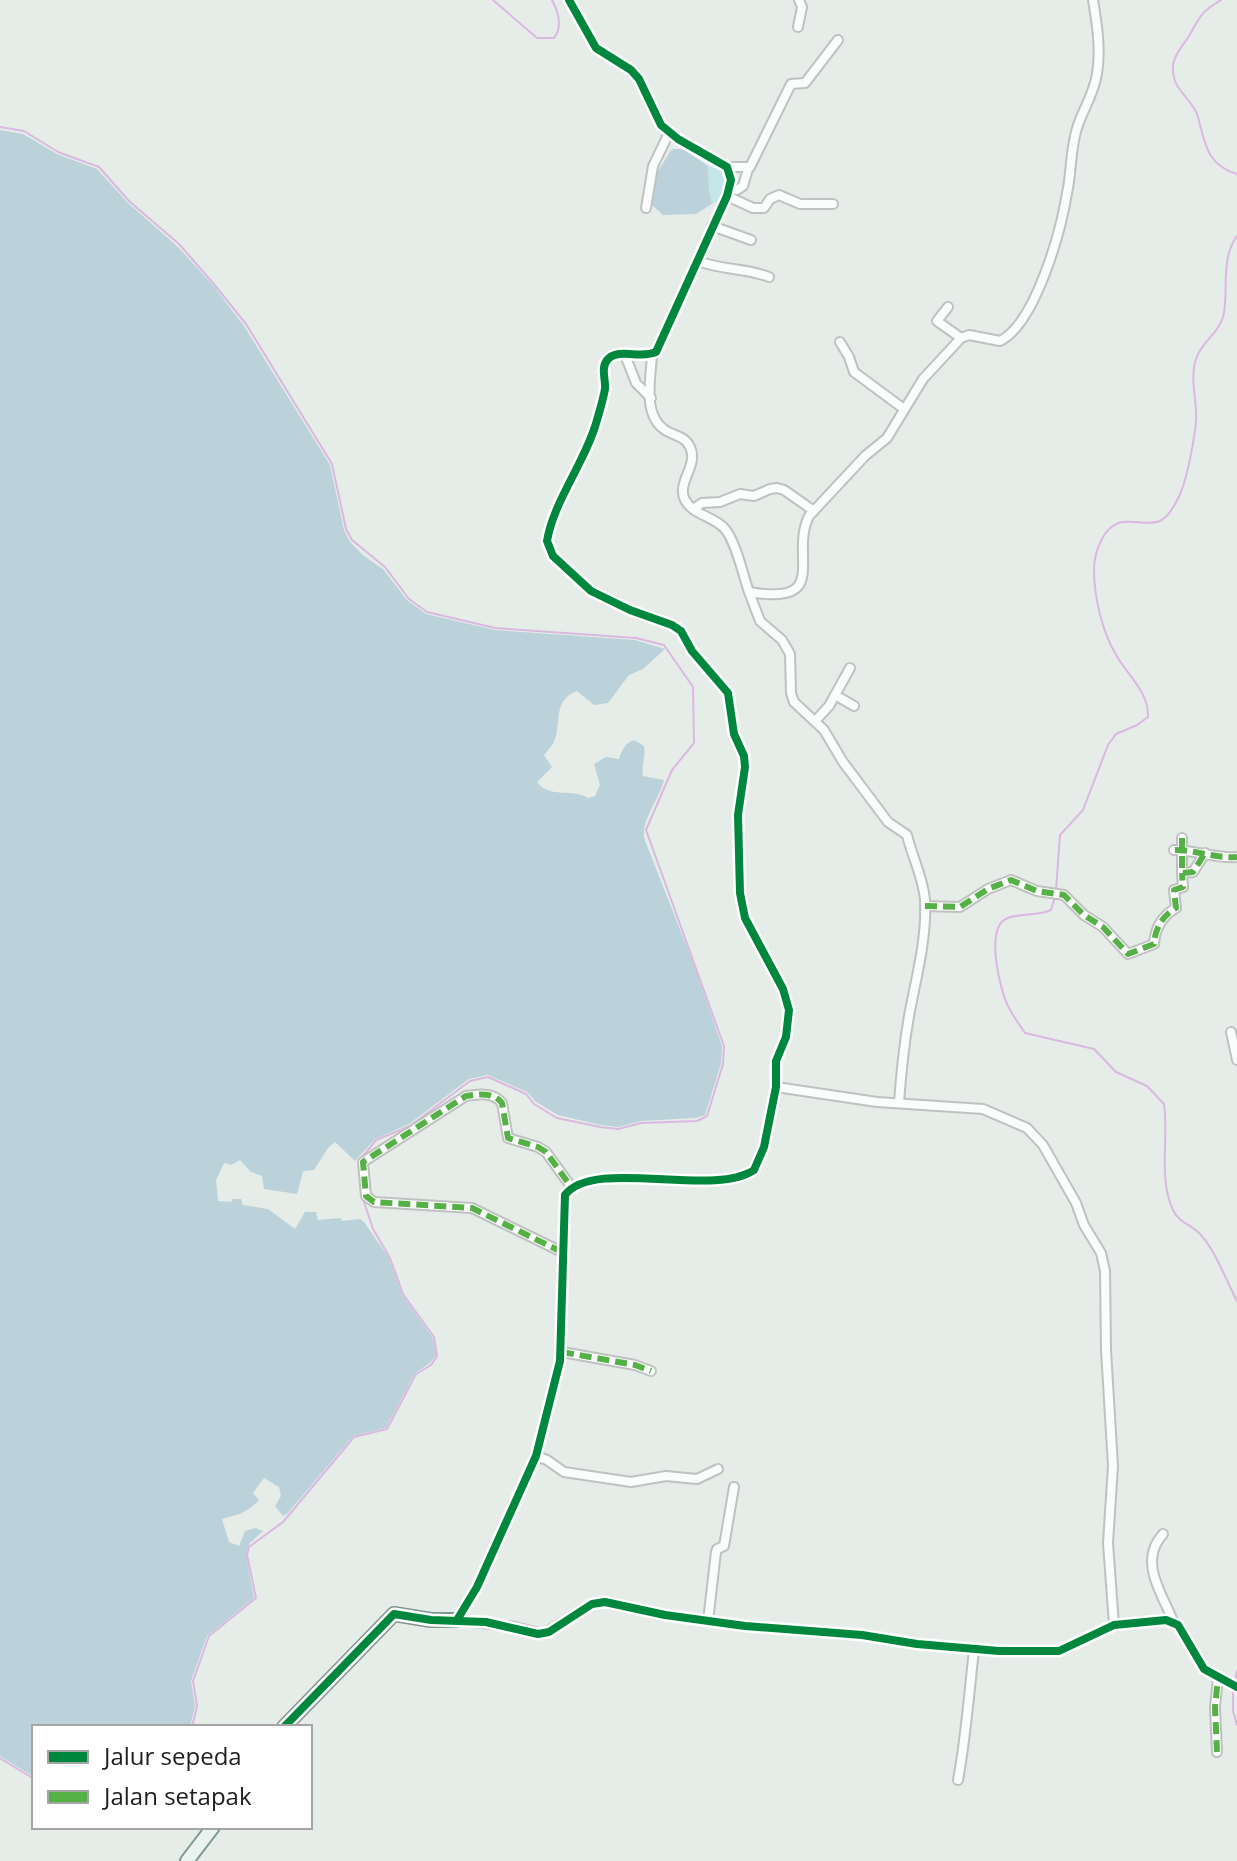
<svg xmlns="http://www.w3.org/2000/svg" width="1237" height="1861" viewBox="0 0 1237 1861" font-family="'Open Sans',sans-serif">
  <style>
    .grass { fill: #c4e6e9 }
    .forest { fill: #bbd2da }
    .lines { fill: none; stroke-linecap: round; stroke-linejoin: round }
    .stream { stroke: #dab9e0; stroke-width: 2 }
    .street-casing { stroke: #bfc2c0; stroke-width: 12 }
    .secondary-casing { stroke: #7e978f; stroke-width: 16 }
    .street { stroke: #fbfcfc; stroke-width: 8 }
    .secondary { stroke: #eaf3f0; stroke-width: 12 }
    .quiet { stroke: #55b145; stroke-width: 6; stroke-dasharray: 12 6; stroke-linecap: butt }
    .cycleway-casing { stroke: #fff; stroke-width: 13 }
    .cycleway { stroke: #00873e; stroke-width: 8 }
  </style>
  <rect width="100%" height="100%" fill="#e6ece8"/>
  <polygon class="grass" points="708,166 719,169 726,179 723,199 712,204 709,190"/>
  <g class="forest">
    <path d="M0 130 23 134 57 154 97 169 128 203 177 246 212 284 244 326 330 465 344 530 350 542 364 556 383 569 407 600 426 614 495 630 635 640 665 649 643 669 629 675 608 703 594 705 577 691C551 701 563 724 553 744 550 748 547 751 544 755L552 767 537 782C549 799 574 788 588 798L595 796 600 785 594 764 606 757 619 759C622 750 625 743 634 740L644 746C646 758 641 765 643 776L664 780C659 800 642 818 644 838L696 970 722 1046 721 1064 705 1115 696 1118 641 1121 618 1127 600 1125 558 1115 536 1102 527 1092 488 1075 469 1079 409 1124 375 1139 355 1161 335 1142 328 1148 314 1170 303 1171 297 1194 264 1189 262 1176 251 1172 240 1160 231 1165 224 1163 216 1180 218 1201 231 1202 233 1199H241L243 1205 268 1209 295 1229 305 1212H316L318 1220 341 1218 342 1221 360 1219 364 1222 389 1258 402 1294 433 1338 436 1355 430 1363 415 1373 386 1428 353 1436 287 1514 283 1516 275 1506 281 1496 279 1487 264 1478 253 1493 259 1500C247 1513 238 1515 222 1519L229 1542 239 1546 245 1531 255 1528 263 1531 250 1543 246 1555 254 1598 207 1636 191 1681 195 1706 190 1727H34V1777L0 1756Z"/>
    <polygon points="672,149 683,149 708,166 709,190 712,204 696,214 663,215 652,205 656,174"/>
  </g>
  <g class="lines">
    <g class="stream">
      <path d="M493 0 537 38H554C563 27 558 11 552 0"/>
      <path d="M1221 0C1200 13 1201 15 1189 36 1179 51 1168 61 1175 81 1180 94 1195 104 1198 117 1205 144 1207 165 1237 174"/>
      <polyline points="0,127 24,131 58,152 99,167 129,201 179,244 213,283 246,324 332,464 346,529 352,540 385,567 409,599 427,612 495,628 636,638 664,645 693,687 694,743 672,770 646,830 724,1046 723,1064 707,1116 697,1121 641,1123 618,1129 600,1127 557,1118 534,1104 526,1094 488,1077 470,1081 410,1126 376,1140 359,1161 361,1185"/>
      <path d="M1056 890 1060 835 1083 810 1108 745 1116 734 1137 725 1148 717C1149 691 1126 674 1115 653 1102 631 1094 596 1094 570 1094 553 1103 525 1123 522 1136 520 1147 526 1160 521 1169 517 1177 501 1181 492 1187 477 1197 430 1196 414 1196 397 1190 377 1196 359 1201 342 1221 332 1224 313 1228 288 1221 257 1237 236"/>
      <path d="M1055 897 1051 910C1037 916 1021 913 1008 918 984 926 1000 990 1008 1006 1013 1016 1019 1024 1025 1033L1094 1049 1116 1072 1147 1086 1164 1104C1169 1138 1158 1178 1173 1210 1178 1222 1192 1225 1201 1235 1216 1252 1226 1280 1237 1301"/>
      <polyline points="1235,1681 1237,1671"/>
      <polyline points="1233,1687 1233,1711 1237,1725"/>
      <polyline points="192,1727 197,1706 193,1681 209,1636 256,1598 247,1555 249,1547 283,1522 354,1437 387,1429 416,1374 431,1365 437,1356 434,1337 403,1294 390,1258 373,1229 363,1199"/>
      <polyline points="0,1758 34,1779"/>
    </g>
    <g class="street-casing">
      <g id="street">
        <path d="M569 0 596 48 631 70 639 79 661 125 678 139 727 167 731 180 727 196 656 352C642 359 619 348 608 359 600 368 606 379 605 389 603 400 600 410 597 420 586 461 554 500 547 541L553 556 591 591 630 610 672 625 681 631 692 651 728 693 734 734 744 756 745 767 738 815 740 893 745 918 783 989 789 1010 786 1037 776 1061V1087L764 1147 754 1170C713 1198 594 1157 565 1195L560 1361 536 1456 477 1587 457 1620 515 1627 543 1634 592 1604 605 1602 665 1615 745 1626 862 1635 917 1644 999 1651H1059L1114 1625 1166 1620 1178 1625 1204 1669 1237 1687"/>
        <polyline points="798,27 802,7 799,0"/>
        <polyline points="727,167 750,167 791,84 805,83 838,40"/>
        <polyline points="729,189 737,190 743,186 748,169"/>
        <polyline points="727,196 753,208 764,208 770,199 779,195 800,204 833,204"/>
        <polyline points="646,208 653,166 669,133"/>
        <polyline points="712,226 751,240"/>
        <path d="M698 261C721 270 746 268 769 277"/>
        <polyline points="948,307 937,321 961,338"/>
        <polyline points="840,342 849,357 854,372 904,409"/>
        <path d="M652 354C651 378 642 415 665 430 674 436 685 436 690 447 699 466 676 482 685 500 694 516 714 516 725 529 736 542 743 575 749 592"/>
        <polyline points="625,355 636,383 651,398"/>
        <polyline points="693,509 702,503 720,502 740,494 754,496 770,489 777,488 784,490 814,511"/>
        <polyline points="835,695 854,706"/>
        <polyline points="816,720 829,706 850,668"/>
        <polyline points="1182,838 1182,873 1193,872 1205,853"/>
        <path d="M1174 850C1196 850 1216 859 1237 857"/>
        <path d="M925 906 960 907 988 889 1011 880 1037 891 1064 895 1084 915 1103 927 1128 954 1154 944C1155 929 1162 916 1176 908L1174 890 1183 887 1182 873"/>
        <polyline points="1231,1032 1237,1060"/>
        <polyline points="776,1087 877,1102 983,1109 1027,1128 1043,1145 1076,1203 1084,1225 1101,1253 1105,1271 1106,1350 1113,1466 1108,1543 1114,1625"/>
        <path d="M899 1103C901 1074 904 1045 909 1016 916 978 927 939 925 900 923 876 912 857 907 835L888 822 843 762 824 730 794 702 791 693 790 654 782 640 760 621 749 592C832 606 789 556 809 516L865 456 887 438 923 379 961 338 969 335 1000 341C1036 323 1061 230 1067 193 1072 171 1070 147 1078 125 1084 108 1094 93 1097 74 1101 49 1097 24 1093 0"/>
        <path d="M562 1252 472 1208 374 1202 366 1196 363 1162 466 1096C478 1094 494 1092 502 1103L508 1138 538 1147 546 1152 572 1188"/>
        <polyline points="562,1352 635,1365 651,1371"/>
        <polyline points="536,1456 547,1460 564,1472 631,1482 666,1476 697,1479 718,1469"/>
        <path d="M1163 1534C1138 1562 1162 1593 1173 1621"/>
        <polyline points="708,1621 716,1552 717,1549 724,1546 734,1487"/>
        <polyline points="1217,1752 1215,1707 1218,1678"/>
        <path d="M958 1780C966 1737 969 1694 974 1650"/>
      </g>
    </g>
    <g class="secondary-casing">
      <g id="secondary">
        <polyline points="284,1727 394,1614 431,1620 457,1620"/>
        <polyline points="187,1861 213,1827"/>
      </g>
    </g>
    <use href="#street" class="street"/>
    <use href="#secondary" class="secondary"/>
    <g class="quiet">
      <polyline points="1182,838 1182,873 1193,872 1205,853"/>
      <path d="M1175 850C1197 850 1216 859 1237 857"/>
      <path d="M925 906 960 907 988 889 1011 880 1037 891 1064 895 1084 915 1103 927 1128 954 1154 944C1155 929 1162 916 1176 908L1174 890 1183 887 1182 873"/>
      <path d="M562 1252 472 1208 374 1202 366 1196 363 1162 466 1096C478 1094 494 1092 502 1103L508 1138 538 1147 546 1152 572 1188"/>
      <polyline points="562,1352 635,1365 651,1371"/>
      <polyline points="1217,1752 1215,1707 1218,1678"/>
    </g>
    <g class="cycleway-casing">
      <g id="cycleway">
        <path d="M457 1620 477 1587 536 1456 560 1361 565 1195C594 1157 713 1198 754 1170L764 1147 776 1087V1061L786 1037 789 1010 783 989 745 918 740 893 738 815 745 767 744 756 734 734 728 693 692 651 681 631 672 625 630 610 591 591 553 556 547 541C554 500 586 461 597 420 600 410 603 400 605 389 606 379 600 368 608 359 619 348 642 359 656 352L727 196 731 180 727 167 678 139 661 125 639 79 631 70 596 48 569 0"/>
        <polyline points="284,1727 394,1614 431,1620 486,1622 538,1634 549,1632 592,1604 605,1602 665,1615 745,1626 862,1635 917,1644 999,1651 1059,1651 1114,1625 1166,1620 1178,1625 1204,1669 1237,1687"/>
      </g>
    </g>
    <use href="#cycleway" class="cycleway"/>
  </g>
  <rect x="32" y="1725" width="280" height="104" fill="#ffffff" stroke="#a5a5a5" stroke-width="2"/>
  <rect x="48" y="1751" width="40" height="12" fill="#00873e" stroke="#a5a5a5" stroke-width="2"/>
  <text x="104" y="1765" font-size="24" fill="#1e1e1e">Jalur sepeda</text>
  <rect x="48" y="1791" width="40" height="12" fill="#55b145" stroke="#a5a5a5" stroke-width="2"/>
  <text x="104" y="1805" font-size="24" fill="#1e1e1e">Jalan setapak</text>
</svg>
